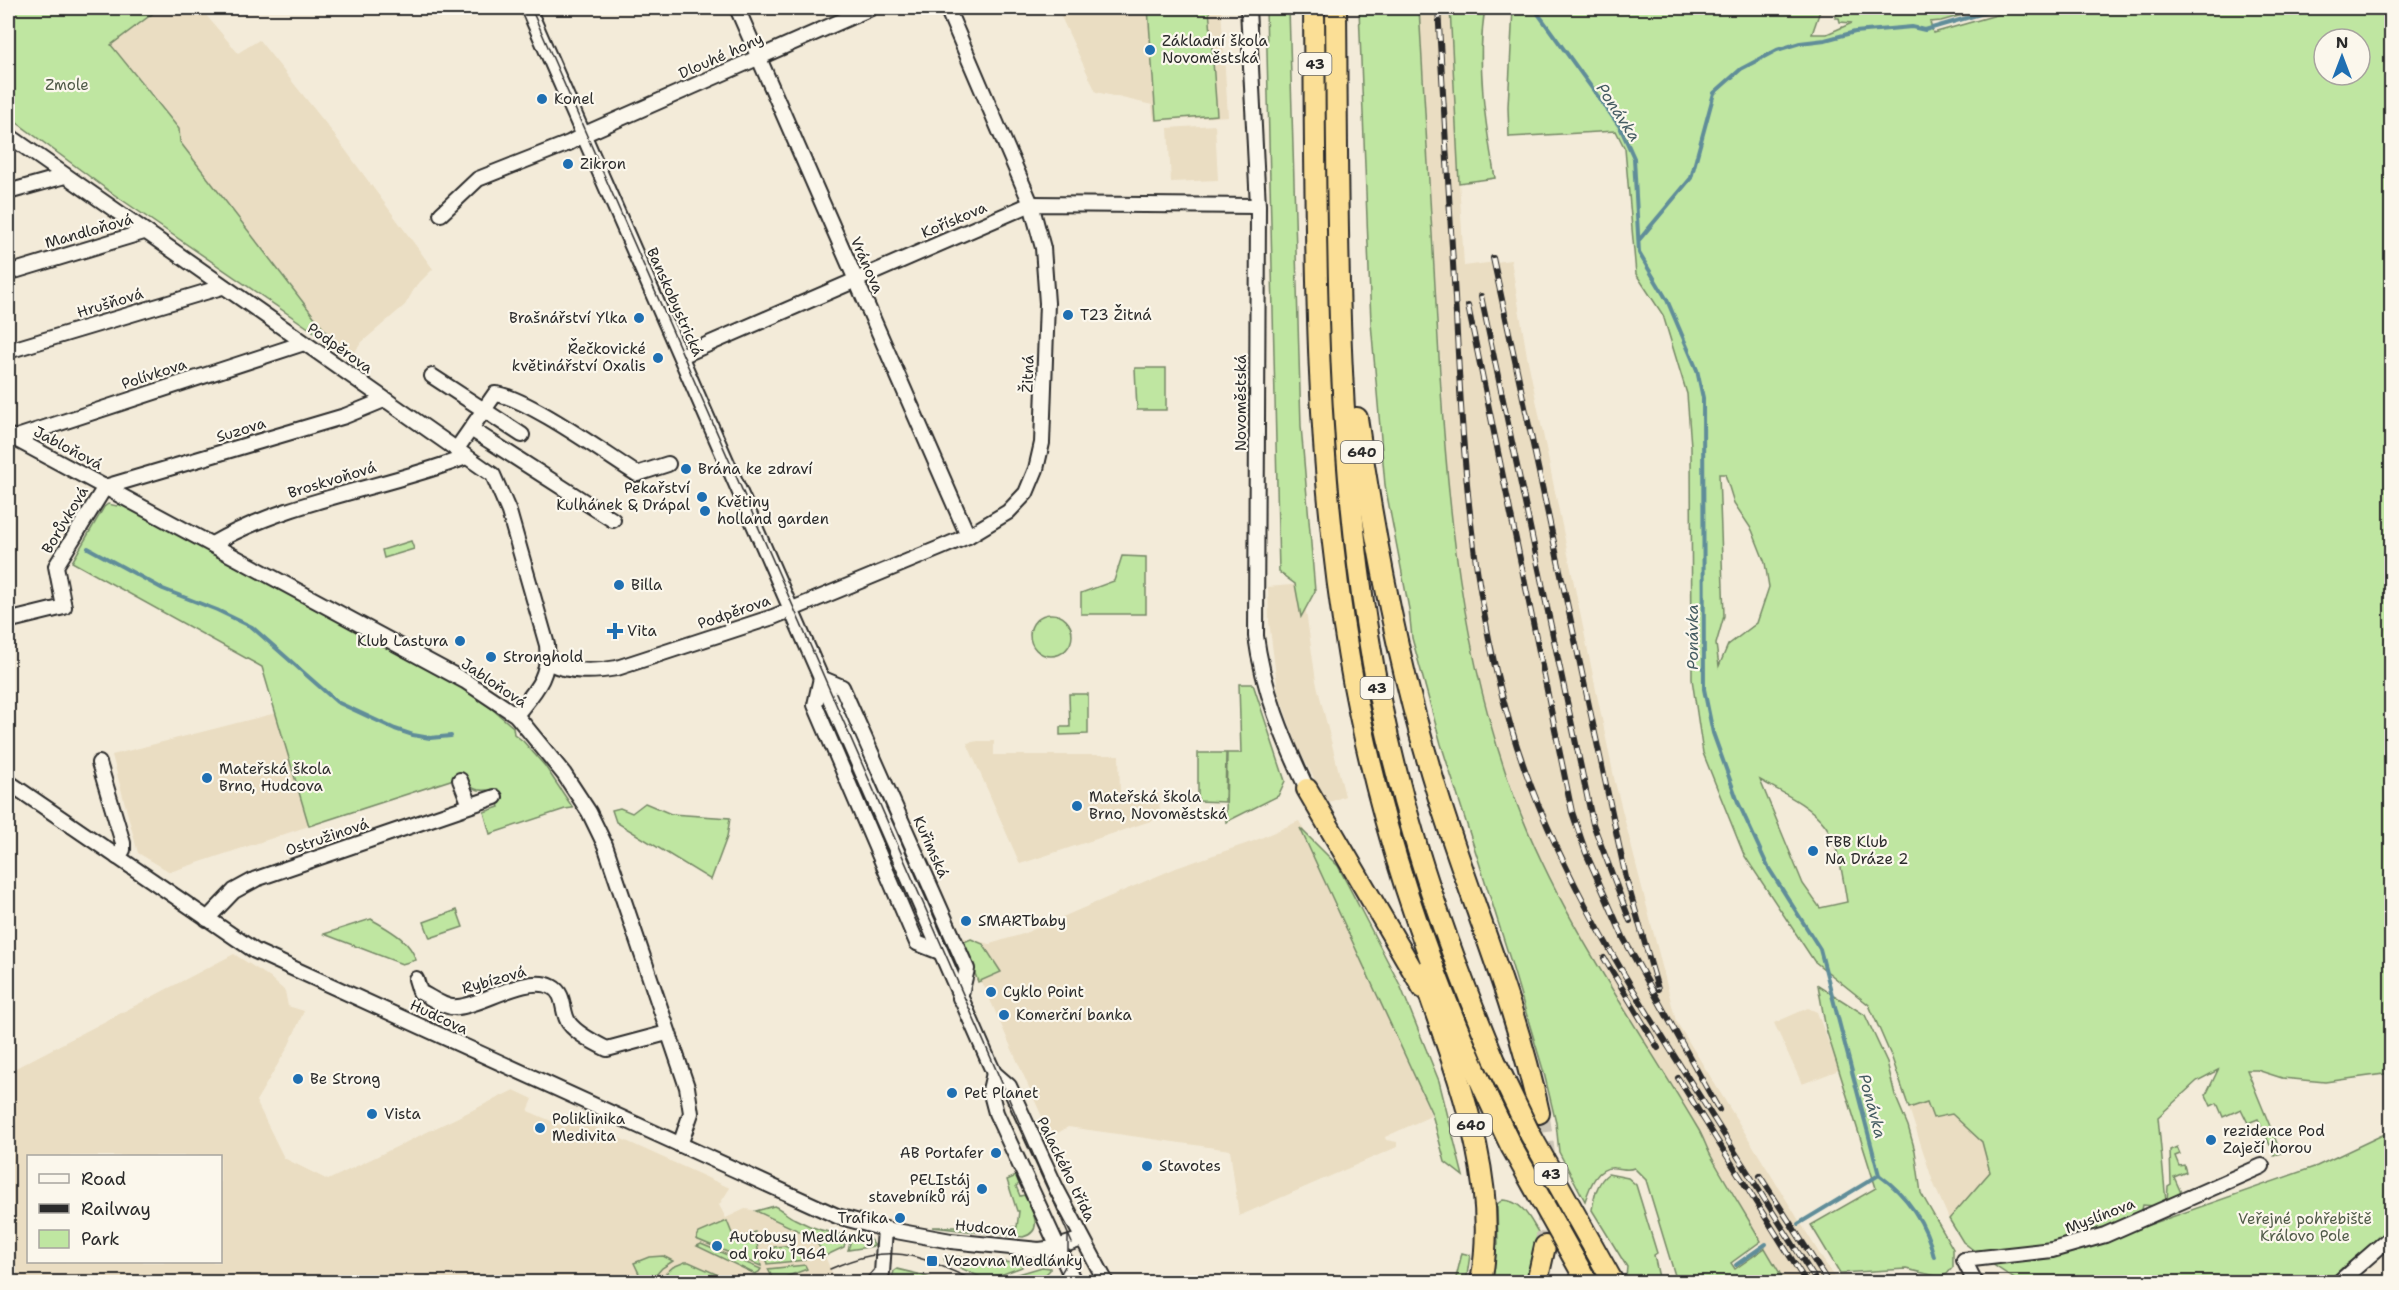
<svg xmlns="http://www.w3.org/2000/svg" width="2399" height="1290" viewBox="0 0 2399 1290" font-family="'Shantell Sans',sans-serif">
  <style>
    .built { fill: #eaddc2; fill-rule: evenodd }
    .green { fill: #bfe6a1; stroke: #758866; stroke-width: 1.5; fill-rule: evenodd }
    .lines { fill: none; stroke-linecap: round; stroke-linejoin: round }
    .stream { stroke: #608d99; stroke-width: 4 }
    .highway-tunnel { stroke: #cbc5b6; stroke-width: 20; stroke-dasharray: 20 10; stroke-linecap: butt }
    .minor-casing { stroke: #2b2b2b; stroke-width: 18 }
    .highway-casing { stroke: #2b2b2b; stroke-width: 24 }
    .minor { stroke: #fbf7ec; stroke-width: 14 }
    .highway { stroke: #fbdf96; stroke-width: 20 }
    .tram { stroke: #2b2b2b; stroke-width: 1.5 }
    .rail-casing { stroke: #2b2b2b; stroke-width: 6 }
    .rail { stroke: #fbf7ec; stroke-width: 4; stroke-dasharray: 11; stroke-linecap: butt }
    .highway-bridge-casing { stroke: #2b2b2b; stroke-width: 24; stroke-linecap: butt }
    .highway-bridge { stroke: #fbdf96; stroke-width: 20 }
    .poi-dot { fill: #1f6fb2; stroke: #fbf7ec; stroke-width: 2 }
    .labels { text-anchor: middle; stroke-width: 4.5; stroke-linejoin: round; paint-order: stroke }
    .shield { fill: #fbf7ec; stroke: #696865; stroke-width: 1.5 }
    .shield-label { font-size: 14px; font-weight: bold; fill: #2b2b2b }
    .poi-label { font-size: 15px; fill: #2b2b2b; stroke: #fbf7ec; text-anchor: start }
    .street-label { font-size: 15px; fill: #2b2b2b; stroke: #fbf7ec }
    .park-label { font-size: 15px; fill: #505a48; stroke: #fbf7ec }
    .water-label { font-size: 16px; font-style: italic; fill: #455c62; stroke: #fbf7ec }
  </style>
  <rect width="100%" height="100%" fill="#f3ebd9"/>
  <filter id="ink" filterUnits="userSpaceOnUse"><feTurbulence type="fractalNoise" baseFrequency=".0167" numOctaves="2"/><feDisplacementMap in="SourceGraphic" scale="12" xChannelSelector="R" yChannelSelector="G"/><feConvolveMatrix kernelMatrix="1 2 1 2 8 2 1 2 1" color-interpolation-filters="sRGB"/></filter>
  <g filter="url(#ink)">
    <g class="built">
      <polygon points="160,8 200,8 238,53 259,40 327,125 433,269 416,286 405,305 362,342 351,357 339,348 245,226 180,142 179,128 111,44"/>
      <polygon points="1057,8 1221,8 1228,116 1154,121 1152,105 1096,92"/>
      <polygon points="1419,8 1449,8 1464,266 1511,260 1527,356 1615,782 1676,1021 1837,1282 1785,1282 1710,1155 1699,1130 1621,1007 1574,925 1531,838 1497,748 1472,654 1462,605 1449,502"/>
      <polygon points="1215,125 1218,180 1171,182 1168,128"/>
      <polygon points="1302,584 1316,681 1345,796 1327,803 1299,750 1278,692 1269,621 1268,587"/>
      <polygon points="276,713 309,826 170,872 138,853 112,755"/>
      <polygon points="978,741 994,741 994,755 1119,755 1120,793 1159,793 1160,818 1020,864 967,743"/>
      <polygon points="1299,821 1346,906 1383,988 1431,1116 1385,1137 1386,1140 1397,1142 1397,1147 1239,1216 1230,1150 1068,1127 1051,1137 983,984 976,980 961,937 990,944 1023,934 1176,868 1254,841"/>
      <path d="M234 954 268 976 285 991 288 1006 304 1011 288 1047 256 1101 284 1158 328 1180 514 1090 533 1099 528 1111 565 1127 571 1116 730 1188 719 1205 726 1218 745 1209 753 1210 814 1238 820 1245 836 1282H8V1072ZM28 1156H220V1262H28Z"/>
      <polygon points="1808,1008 1817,1012 1839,1070 1802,1084 1774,1023"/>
      <polygon points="1927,1102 1952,1114 1982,1142 1990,1172 1949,1219 1933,1182 1909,1108"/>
    </g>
    <g class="green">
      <polygon points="8,8 160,8 111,45 179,129 180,142 339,349 109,191 8,116"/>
      <polygon points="1148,8 1209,8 1217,115 1156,120"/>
      <polygon points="1266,8 1289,8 1301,426 1315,591 1301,617 1295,584 1279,572"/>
      <path d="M1359 8H1419C1424 106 1430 204 1436 303 1445 469 1454 630 1511 788 1555 911 1631 1016 1697 1127 1703 1136 1706 1147 1711 1156 1727 1185 1745 1213 1761 1241L1731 1263 1735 1269 1765 1248 1785 1282H1677L1646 1180 1634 1168C1627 1171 1622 1168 1615 1168 1597 1166 1590 1186 1585 1201L1559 1152 1556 1123 1544 1073 1510 959 1441 744 1412 638 1409 609 1385 485 1371 323Z"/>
      <path d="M1450 8H1485C1476 63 1485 123 1495 178L1459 183Z"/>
      <path d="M1513 8H1821L1812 34H1827L1852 23 1840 22 1839 18H1835L1837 14 1833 8H1987L1941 21 1930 22 1933 33 2021 8H2391V1073L2325 1082 2282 1078 2257 1070H2247L2281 1153 2274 1156 2273 1153 2277 1151 2273 1144 2270 1145 2258 1119 2248 1123 2241 1109 2223 1117 2217 1103 2211 1106 2206 1095 2218 1070 2197 1081 2158 1117 2166 1202 2156 1206 2143 1205 2141 1214 2103 1229 2070 1240 1976 1252 1963 1242 1949 1219 1990 1172 1982 1142 1952 1114 1933 1118 1927 1102 1909 1108 1892 1058 1869 1005 1814 961 1744 855 1703 753 1692 679 1691 446 1687 394 1663 315 1636 274 1625 149 1616 131 1509 137 1508 107ZM2324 39H2360V75H2324ZM1719 474H1725L1734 503 1752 530 1765 563 1769 587 1757 623 1728 645 1719 666 1716 644 1724 616ZM1760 780C1781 792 1810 805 1825 825 1839 843 1843 879 1847 902L1820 908 1803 884Z"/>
      <polygon points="1135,368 1166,368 1166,410 1137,410"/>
      <path d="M120 503 461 687 492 709 513 727 514 734 523 741 545 766 573 808 565 809 490 834 484 812 499 807 494 789C479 792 471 791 463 776L309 826 262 667 72 562 104 507 108 504 117 506Z"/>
      <polygon points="411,541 414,549 384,558 382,550"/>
      <polygon points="1122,556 1146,557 1146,614 1081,614 1081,593 1114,581"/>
      <circle cx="1051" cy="635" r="21"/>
      <polygon points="1239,684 1253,684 1285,781 1278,796 1226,822 1227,753 1241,753"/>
      <polygon points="1069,694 1088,694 1088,734 1060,735 1060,727 1070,727"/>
      <polygon points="1198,753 1226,753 1225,802 1198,801"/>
      <polygon points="645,803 671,814 730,818 727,837 711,880 616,822 612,810 620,808 632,813"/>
      <polygon points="1300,828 1338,866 1400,985 1439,1081 1463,1176 1445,1162 1432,1114"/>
      <polygon points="457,910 463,927 430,938 424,922"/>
      <path d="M371 919C389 930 409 939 416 960L402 964 324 934Z"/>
      <polygon points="971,939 983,944 1001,972 978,982 964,942"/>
      <polygon points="1818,985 1865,1015 1887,1062 1895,1095 1908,1126 1915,1151 1921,1193 1953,1249 1953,1267 1947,1274 1940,1277 1906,1269 1840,1273 1811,1225 1876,1188 1826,1029"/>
      <polygon points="2391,1131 2391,1231 2344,1266 2328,1282 2082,1282 2081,1279 2071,1282 2019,1282 1989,1262 2065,1254 2083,1248 2317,1166"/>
      <polygon points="2177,1147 2180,1154 2175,1156 2179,1166 2184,1165 2186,1172 2174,1177 2182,1195 2167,1202 2168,1186 2171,1184 2170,1150"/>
      <path d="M1608 1174 1628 1178 1636 1185 1657 1253 1654 1255 1660 1282H1629L1626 1277 1627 1267 1592 1210C1594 1197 1597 1182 1608 1174Z"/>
      <path d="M1016 1176 1019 1184 1016 1186 1020 1196 1024 1195C1031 1209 1046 1231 1023 1237L932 1227H1017L1019 1211H1017L1007 1180Z"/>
      <path d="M1503 1200C1522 1201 1529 1217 1538 1232L1527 1282H1492L1495 1245H1498L1497 1204Z"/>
      <path d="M774 1206C782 1209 787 1216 795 1219 810 1227 830 1234 847 1235L844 1247 825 1256 814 1238 756 1211Z"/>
      <polygon points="727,1221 735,1241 755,1232 761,1266 696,1239 699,1233"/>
      <polygon points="852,1236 868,1237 875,1246 848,1250"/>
      <polygon points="701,1244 761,1269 759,1272 755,1274 697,1246"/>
      <polygon points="784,1246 802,1252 805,1260 767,1264 766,1259 774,1247"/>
      <polygon points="1462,1253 1470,1255 1466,1282 1455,1282"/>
      <polygon points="663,1256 673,1261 662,1268 650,1282 643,1282 634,1263 649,1257"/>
      <polygon points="947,1256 1022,1264 1022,1267 987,1280 945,1261 944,1258"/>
      <polygon points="685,1262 689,1262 734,1282 656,1282 673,1267"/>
      <polygon points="805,1265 807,1269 783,1278 772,1277 768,1269"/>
      <polygon points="1042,1267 1050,1268 1050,1270 1038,1282 992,1282"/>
      <polygon points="897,1269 918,1274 942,1282 891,1282 894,1271"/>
    </g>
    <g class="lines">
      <g class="stream">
        <path d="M1534 8 1620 127 1634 158 1639 253 1667 300 1697 370 1703 398 1704 689 1713 733 1738 802 1768 867 1820 949 1879 1175C1908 1196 1926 1222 1934 1257"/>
        <polyline points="1639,240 1691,178 1714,93 1741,69 1777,50 1800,43 1825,40 1855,32 1912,27 1925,30 2001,8"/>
        <polyline points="88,548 163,589 217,610 252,627 337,702 395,729 413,735 430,738 451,736"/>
        <polyline points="1798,1224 1879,1175"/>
        <polyline points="1736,1265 1766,1244"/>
      </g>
      <path class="highway-tunnel" d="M1539 1113C1547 1157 1550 1201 1545 1246"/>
      <g class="minor-casing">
        <g id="minor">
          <polyline points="528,8 989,1062 994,1073 1009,1086 1056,1188 1106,1282"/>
          <polyline points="737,8 968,536"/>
          <path d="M1248 8 1258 206 1256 636C1263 690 1284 740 1307 789"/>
          <path d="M8 135 493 475 509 512 547 645C550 677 535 691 516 715"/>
          <polyline points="8,192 65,176"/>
          <polyline points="441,214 478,179 569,143 587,133 871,8"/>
          <polyline points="8,273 144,232"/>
          <polyline points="8,351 222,287"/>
          <polyline points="681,356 1031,204 1258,206"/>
          <polyline points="432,376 522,435"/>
          <polyline points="471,429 613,520"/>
          <polyline points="8,435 465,681 516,715 564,774 589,812 605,845 687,1087 691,1113 680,1145"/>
          <polyline points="14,438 304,343"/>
          <path d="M456 450 495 394C525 396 608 456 637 474L668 464"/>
          <polyline points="105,487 345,416 384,400"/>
          <path d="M212 544C290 499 383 489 466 457"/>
          <polyline points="11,620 64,607 56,566 105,487"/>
          <path d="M549 663C571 673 594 672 617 668L773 617 940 548 968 536 1008 512 1026 493 1036 469 1042 443 1047 303 1043 248 1031 204 947 8"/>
          <polyline points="821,678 842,687 967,969 960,998"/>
          <polyline points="821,678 815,705 917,943 940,952"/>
          <polyline points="99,763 123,843 123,850 117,857"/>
          <polyline points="460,780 470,805"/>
          <polyline points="8,782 255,951 837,1216 885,1229 951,1241 1039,1250 1055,1248 1082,1239"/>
          <polyline points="207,919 234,891 256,879 495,797"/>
          <path d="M416 979 420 992C431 997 445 1009 458 1007 483 1005 527 974 552 987 566 994 561 1012 569 1023 577 1034 595 1043 607 1049L667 1033"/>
          <polyline points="994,1073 990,1090 996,1113 1074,1282"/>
          <polyline points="874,1282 882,1273 885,1229"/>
          <polyline points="1975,1282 1964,1260 2052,1250 2105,1235 2262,1166"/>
          <polyline points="2339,1282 2392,1236"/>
        </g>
      </g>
      <g class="highway-casing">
        <g id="highway">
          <path d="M1314 8C1316 224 1312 443 1349 658 1378 828 1435 992 1511 1146"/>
          <path d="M1336 8C1338 214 1334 423 1367 628 1391 782 1435 918 1495 1061"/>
          <path d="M1357 418C1375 544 1399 670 1437 792 1470 900 1516 1003 1539 1113"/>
          <polyline points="1307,789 1423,988"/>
          <path d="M1422 973C1455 1071 1501 1177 1481 1282"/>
          <polyline points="1537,1282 1545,1246"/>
        </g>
      </g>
      <use href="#minor" class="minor"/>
      <use href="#highway" class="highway"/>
      <g class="tram">
        <polyline points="531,8 1072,1243"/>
        <polyline points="1069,1250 1083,1282"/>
        <path d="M830 1269C893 1241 918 1255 977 1282"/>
        <polyline points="1056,1282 1068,1261 1068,1235"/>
      </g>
      <g class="rail-casing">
        <g id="rail">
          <path d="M1438 8C1444 110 1450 212 1456 315 1464 474 1473 635 1531 786 1574 899 1639 1001 1704 1103 1742 1163 1779 1223 1817 1282"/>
          <polyline points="1493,258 1626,878 1658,989"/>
          <polyline points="1481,296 1593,824 1630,921"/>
          <polyline points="1468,306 1572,812 1586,853 1624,939 1719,1110"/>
          <polyline points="1604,958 1658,1048"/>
          <polyline points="1678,1078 1806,1282"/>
          <polyline points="1760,1176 1828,1282"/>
        </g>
      </g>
      <use href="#rail" class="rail"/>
      <g class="highway-bridge-casing">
        <g id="highway-bridge">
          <polyline points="1495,1061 1530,1134 1613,1282"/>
          <polyline points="1511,1146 1587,1282"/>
        </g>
      </g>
      <use href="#highway-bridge" class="highway-bridge"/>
    </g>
  </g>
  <g class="poi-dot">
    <circle cx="1150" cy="50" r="6"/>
    <circle cx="542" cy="99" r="6"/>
    <circle cx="568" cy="164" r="6"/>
    <circle cx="1068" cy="315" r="6"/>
    <circle cx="639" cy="318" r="6"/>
    <circle cx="658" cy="358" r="6"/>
    <circle cx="686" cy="469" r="6"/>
    <circle cx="702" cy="497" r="6"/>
    <circle cx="705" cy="511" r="6"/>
    <circle cx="619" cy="585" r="6"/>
    <path d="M612 622h6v6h6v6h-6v6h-6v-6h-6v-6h6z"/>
    <circle cx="460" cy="641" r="6"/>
    <circle cx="491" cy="657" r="6"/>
    <circle cx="207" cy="778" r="6"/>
    <circle cx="1077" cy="806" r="6"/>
    <circle cx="1813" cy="851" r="6"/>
    <circle cx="966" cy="921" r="6"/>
    <circle cx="991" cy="992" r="6"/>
    <circle cx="1004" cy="1015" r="6"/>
    <circle cx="298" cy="1079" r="6"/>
    <circle cx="952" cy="1093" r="6"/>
    <circle cx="372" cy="1114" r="6"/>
    <circle cx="540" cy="1128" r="6"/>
    <circle cx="2211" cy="1140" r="6"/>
    <circle cx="996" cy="1153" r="6"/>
    <circle cx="1147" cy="1166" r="6"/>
    <circle cx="982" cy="1189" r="6"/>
    <circle cx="900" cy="1218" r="6"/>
    <circle cx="717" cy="1246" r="6"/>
    <rect x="926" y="1255" width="12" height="12" rx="3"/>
  </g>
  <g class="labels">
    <g class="shield">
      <rect x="1298.5" y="53" width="33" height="22" rx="4.5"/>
      <rect x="1341" y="441" width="42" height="22" rx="4.5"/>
      <rect x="1360.5" y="677" width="33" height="22" rx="4.5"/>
      <rect x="1450" y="1114" width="42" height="22" rx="4.5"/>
      <rect x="1534.5" y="1163" width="33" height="22" rx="4.5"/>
    </g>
    <g class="shield-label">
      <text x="1315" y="69">43</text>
      <text x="1362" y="457">640</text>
      <text x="1377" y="693">43</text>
      <text x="1471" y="1130">640</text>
      <text x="1551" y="1179">43</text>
    </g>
    <g class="poi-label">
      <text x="1162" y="46">Základní škola<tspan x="1162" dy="17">Novoměstská</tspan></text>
      <text x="554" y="104">Konel</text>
      <text x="580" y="169">Zikron</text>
      <text x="1080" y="320">T23 Žitná</text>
      <text x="627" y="323" text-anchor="end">Brašnářství Ylka</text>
      <text x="646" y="354" text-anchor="end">Řečkovické<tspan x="646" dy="17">květinářství Oxalis</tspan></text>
      <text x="698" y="474">Brána ke zdraví</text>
      <text x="690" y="493" text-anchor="end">Pekařství<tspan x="690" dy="17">Kulhánek &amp; Drápal</tspan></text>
      <text x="717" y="507">Květiny<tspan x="717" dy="17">holland garden</tspan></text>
      <text x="631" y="590">Billa</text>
      <text x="627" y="636">Vita</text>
      <text x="448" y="646" text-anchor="end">Klub Lastura</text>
      <text x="503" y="662">Stronghold</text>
      <text x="219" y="774">Mateřská škola<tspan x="219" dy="17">Brno, Hudcova</tspan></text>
      <text x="1089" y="802">Mateřská škola<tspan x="1089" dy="17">Brno, Novoměstská</tspan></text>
      <text x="1825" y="847">FBB Klub<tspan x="1825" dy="17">Na Dráze 2</tspan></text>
      <text x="978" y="926">SMARTbaby</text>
      <text x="1003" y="997">Cyklo Point</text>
      <text x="1016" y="1020">Komerční banka</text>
      <text x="310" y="1084">Be Strong</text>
      <text x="964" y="1098">Pet Planet</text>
      <text x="384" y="1119">Vista</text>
      <text x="552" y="1124">Poliklinika<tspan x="552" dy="17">Medivita</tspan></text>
      <text x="2223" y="1136">rezidence Pod<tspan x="2223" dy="17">Zaječí horou</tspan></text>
      <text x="984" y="1158" text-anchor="end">AB Portafer</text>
      <text x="1159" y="1171">Stavotes</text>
      <text x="970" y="1185" text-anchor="end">PELIstáj<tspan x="970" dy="17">stavebníků ráj</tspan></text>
      <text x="888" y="1223" text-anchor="end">Trafika</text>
      <text x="729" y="1242">Autobusy Medlánky<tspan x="729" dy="17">od roku 1964</tspan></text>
      <text x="944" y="1266">Vozovna Medlánky</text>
    </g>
    <g class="street-label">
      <text transform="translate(721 56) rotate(-24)" y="5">Dlouhé hony</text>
      <text transform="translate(954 220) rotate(-23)" y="5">Kořískova</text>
      <text transform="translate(89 231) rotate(-16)" y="5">Mandloňová</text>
      <text transform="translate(867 265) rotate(66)" y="5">Vránova</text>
      <text transform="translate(675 302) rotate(66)" y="5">Banskobystrická</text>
      <text transform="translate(110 303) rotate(-17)" y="5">Hrušňová</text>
      <text transform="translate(340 348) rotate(35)" y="5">Podpěrova</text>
      <text transform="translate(154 374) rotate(-18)" y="5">Polívkova</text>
      <text transform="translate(1028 374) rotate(-88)" y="5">Žitná</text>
      <text transform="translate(1241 403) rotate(-90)" y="5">Novoměstská</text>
      <text transform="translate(241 430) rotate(-17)" y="5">Suzova</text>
      <text transform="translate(68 448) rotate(28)" y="5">Jabloňová</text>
      <text transform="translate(332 480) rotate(-17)" y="5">Broskvoňová</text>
      <text transform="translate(65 520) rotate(-59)" y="5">Borůvková</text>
      <text transform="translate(734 612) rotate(-19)" y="5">Podpěrova</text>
      <text transform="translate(494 683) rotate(34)" y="5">Jabloňová</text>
      <text transform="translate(327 837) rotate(-19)" y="5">Ostružinová</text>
      <text transform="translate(931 847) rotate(66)" y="5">Kuřimská</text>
      <text transform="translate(494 980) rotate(-16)" y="5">Rybízová</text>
      <text transform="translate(439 1017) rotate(25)" y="5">Hudcova</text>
      <text transform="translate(1066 1169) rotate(64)" y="5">Palackého třída</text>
      <text transform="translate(2100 1216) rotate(-21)" y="5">Myslínova</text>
      <text transform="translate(986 1228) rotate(6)" y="5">Hudcova</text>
    </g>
    <g class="park-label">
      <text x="67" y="90">Zmole</text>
      <text x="2305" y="1224">Veřejné pohřebiště<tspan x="2305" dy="17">Královo Pole</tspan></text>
    </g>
    <g class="water-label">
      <text transform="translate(1619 112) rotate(57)" y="6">Ponávka</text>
      <text transform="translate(1692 637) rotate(-90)" y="6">Ponávka</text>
      <text transform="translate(1873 1106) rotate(75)" y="6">Ponávka</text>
    </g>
  </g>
  <rect width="2399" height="1290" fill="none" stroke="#fbf7ec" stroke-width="30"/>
  <rect x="15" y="15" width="2369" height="1260" fill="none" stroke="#2b2b2b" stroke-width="2" filter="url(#ink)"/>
  <rect x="27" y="1155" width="195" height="108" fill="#fbf7ec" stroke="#a8a59f" stroke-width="1.5"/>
  <rect x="39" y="1174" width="30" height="9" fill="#fbf7ec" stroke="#a8a59f" stroke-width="1.5"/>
  <text x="81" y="1185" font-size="18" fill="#2b2b2b">Road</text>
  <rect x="39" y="1204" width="30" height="9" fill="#2b2b2b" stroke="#a8a59f" stroke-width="1.5"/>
  <text x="81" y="1215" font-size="18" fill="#2b2b2b">Railway</text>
  <rect x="39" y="1230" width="30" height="18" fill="#bfe6a1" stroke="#a8a59f" stroke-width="1.5"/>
  <text x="81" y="1245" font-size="18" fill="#2b2b2b">Park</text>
  <g transform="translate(2342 57)"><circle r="28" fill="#fbf7ec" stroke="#a8a59f" stroke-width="1.5"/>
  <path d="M0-4.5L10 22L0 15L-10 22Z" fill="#1f6fb2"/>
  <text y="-9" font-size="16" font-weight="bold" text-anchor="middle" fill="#2b2b2b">N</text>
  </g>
</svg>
